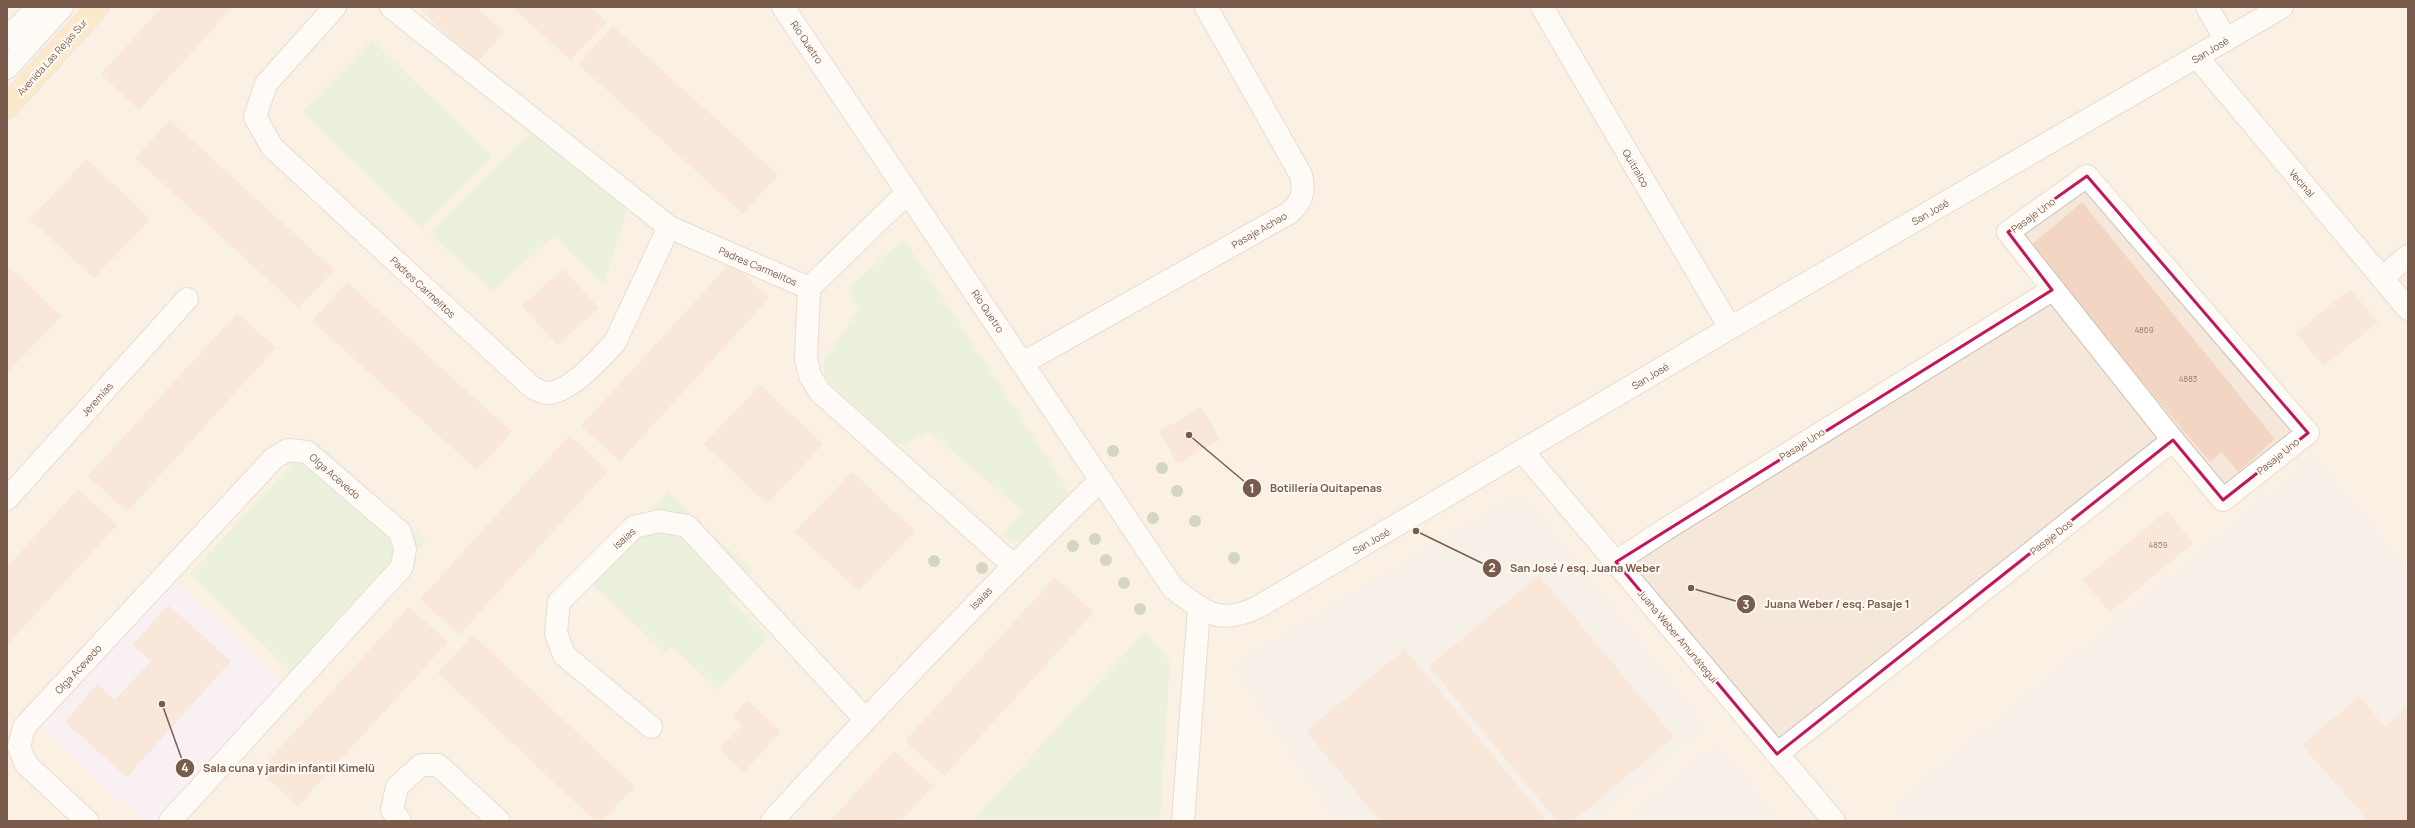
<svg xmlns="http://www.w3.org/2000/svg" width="2415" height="828" viewBox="0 0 2415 828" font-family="Manrope,sans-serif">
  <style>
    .residential { fill: #f5e8da }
    .industrial { fill: #efe9e4 }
    .education { fill: #f3e8fa }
    .green { fill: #d8ecc9 }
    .building { fill: #f3d5c3 }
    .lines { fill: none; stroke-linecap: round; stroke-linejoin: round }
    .minor-casing { stroke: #d1beb0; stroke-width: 24 }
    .major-casing { stroke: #dad1cd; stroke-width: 24 }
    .minor { stroke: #fff; stroke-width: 22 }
    .major { stroke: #fbd9a5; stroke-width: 22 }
    .tree { fill: #a0b28e }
    .marked { fill: none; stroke: #c2185b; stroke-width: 3; stroke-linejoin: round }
    .labels { text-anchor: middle; stroke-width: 4; stroke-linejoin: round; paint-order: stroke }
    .number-label { font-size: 8px; fill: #987a6a }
    .street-label { font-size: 10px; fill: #7a5c4d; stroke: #fffaf3 }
    .leader { fill: none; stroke: #7a5c4d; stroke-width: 1.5 }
    .callout-dot { fill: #7a5c4d; stroke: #fffaf3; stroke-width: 1.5 }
    .mark-label { font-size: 12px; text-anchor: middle; font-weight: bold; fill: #fff }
    .callout-label { font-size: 11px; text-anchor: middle; font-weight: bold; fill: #7a5c4d; stroke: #fffaf3; stroke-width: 4; stroke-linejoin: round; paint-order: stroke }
  </style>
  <rect width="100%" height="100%" fill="#fdf6ec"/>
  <rect class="residential" x="7" y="7" width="2401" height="814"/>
  <g class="industrial">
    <polygon points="2314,456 2408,569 2408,821 1904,821 1891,806"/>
    <polygon points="1509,499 1529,501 1707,727 1594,821 1336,821 1231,666"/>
    <polygon points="1716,744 1782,821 1623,821"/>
  </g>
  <polygon class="education" points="174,580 286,686 158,821 142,821 38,723"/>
  <g class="green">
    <polygon points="372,40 492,157 422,228 302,111"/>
    <polygon points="538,125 631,198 604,284 554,236 493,291 430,234"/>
    <polygon points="904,239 1070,493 1026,542 1014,541 1002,536 1022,511 930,432 904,444 895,444 825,378 823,363 858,310 847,289"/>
    <polygon points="314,440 426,541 297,677 190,574"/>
    <polygon points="668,492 753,572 728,598 769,636 718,690 672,646 665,653 586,578"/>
    <polygon points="1145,632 1170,662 1160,821 972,821"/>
  </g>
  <g class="building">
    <polygon points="162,7 233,7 139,110 101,74"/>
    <polygon points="418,7 477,7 504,33 476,63"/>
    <polygon points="512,7 590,7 606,22 571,60"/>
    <polygon points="613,26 778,175 743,214 578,64"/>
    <polygon points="170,120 334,270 299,308 135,158"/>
    <polygon points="87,159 150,219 94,278 30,219"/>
    <polygon points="2082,202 2275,439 2238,472 2222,452 2210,462 2029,247"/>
    <polygon points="731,262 769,298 620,461 581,426"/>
    <polygon points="7,265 61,316 7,373"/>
    <polygon points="563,269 599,308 557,345 522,306"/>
    <polygon points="347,282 512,432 477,470 312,321"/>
    <polygon points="2350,289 2378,322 2323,366 2296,333"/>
    <polygon points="237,313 276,348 127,512 88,476"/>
    <polygon points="760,385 823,444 767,504 704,444"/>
    <polygon points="1201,407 1220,439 1178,464 1159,432"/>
    <polygon points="570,435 608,471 459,635 420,599"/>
    <polygon points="852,472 915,531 859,591 795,532"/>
    <polygon points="78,489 117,525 7,645 7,567"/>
    <polygon points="2167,511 2193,543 2110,612 2083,580"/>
    <polygon points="1539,575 1674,737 1573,821 1557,821 1429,666"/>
    <polygon points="1055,577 1093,613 944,776 905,741"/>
    <polygon points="168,605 231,661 127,777 65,722 97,684 115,700 151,661 133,645"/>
    <polygon points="409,607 448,642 298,806 259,771"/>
    <polygon points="473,635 635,787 602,821 595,821 438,673"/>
    <polygon points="1405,649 1547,821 1380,821 1306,731"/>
    <polygon points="2359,696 2385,727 2408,707 2408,821 2368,821 2302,745"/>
    <polygon points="747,700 781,731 744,772 719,749 742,725 732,717"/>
    <polygon points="894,751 933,786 901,821 830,821"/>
  </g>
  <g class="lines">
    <g class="minor-casing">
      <g id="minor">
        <path d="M335 7 266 84 255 117 272 147 533 388C538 390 545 394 550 393 572 390 601 358 615 342L669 227"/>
        <polyline points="391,7 669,227 809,288 908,192"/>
        <path d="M783 7 1173 588C1204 612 1220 626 1258 607L1730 328 2282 7"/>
        <polyline points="1542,7 1730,328"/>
        <polyline points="2207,7 2226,40"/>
        <polyline points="7,38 38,7"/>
        <polyline points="2197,57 2408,309"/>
        <polyline points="7,68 62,7"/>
        <polygon points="2087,176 2308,433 2223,500 2173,440 2008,232"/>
        <polyline points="2382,278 2408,256"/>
        <polyline points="809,288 806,358 810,376 820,392 1013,565"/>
        <path d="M1023 363 1289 213C1302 202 1305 192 1301 175L1206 7"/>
        <polyline points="1523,452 1834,821"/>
        <polyline points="7,499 187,299"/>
        <polyline points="1616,562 1666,529 2052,290"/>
        <polyline points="651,727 564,655 556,633 559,602 634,527 659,521 687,526 865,719"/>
        <polyline points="1777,754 2173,440"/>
        <polyline points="87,821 26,764 19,747 24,727 274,458 288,450 307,452 400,532 405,549 402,567 170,821"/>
        <polyline points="400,821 392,810 397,787 421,765 438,765 499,821"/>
        <path d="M772 821C879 704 987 590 1101 480"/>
        <polyline points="1183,821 1199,608"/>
      </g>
    </g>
    <g class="major-casing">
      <polyline id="major" points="7,107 98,7"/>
    </g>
    <use href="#minor" class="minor"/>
    <use href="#major" class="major"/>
  </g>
  <g class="tree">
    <circle cx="1113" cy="451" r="6"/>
    <circle cx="1162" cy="468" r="6"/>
    <circle cx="1177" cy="491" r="6"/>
    <circle cx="1153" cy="518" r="6"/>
    <circle cx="1195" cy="521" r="6"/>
    <circle cx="1095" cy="539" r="6"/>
    <circle cx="1073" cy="546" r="6"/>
    <circle cx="1234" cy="558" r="6"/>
    <circle cx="1106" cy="560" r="6"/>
    <circle cx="934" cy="561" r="6"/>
    <circle cx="982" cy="568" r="6"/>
    <circle cx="1124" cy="583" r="6"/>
    <circle cx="1140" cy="609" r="6"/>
  </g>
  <path d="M0 0H2415V828H0ZM2087 176 2308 433 2223 500 2173 440 1777 754 1616 562 2052 290 2008 232Z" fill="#fdf6ec" fill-opacity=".55" fill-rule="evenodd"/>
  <path class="marked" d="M2087 176 2308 433 2223 500 2173 440 1777 754 1616 562 2052 290 2008 232Z"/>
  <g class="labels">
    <g class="number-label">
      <text x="2144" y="333">4869</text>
      <text x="2188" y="382">4883</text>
      <text x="2158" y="548">4859</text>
    </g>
    <g class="street-label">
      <text transform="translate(807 42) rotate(56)" y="4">Río Quetro</text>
      <text transform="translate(2210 50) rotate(-31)" y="4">San José</text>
      <text transform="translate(52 57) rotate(-48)" y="4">Avenida Las Rejas Sur</text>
      <text transform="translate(1636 168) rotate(60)" y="4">Quitralco</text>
      <text transform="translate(2302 183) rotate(50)" y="4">Vecinal</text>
      <text transform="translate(1930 212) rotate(-30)" y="4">San José</text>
      <text transform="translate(2033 215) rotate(-36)" y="4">Pasaje Uno</text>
      <text transform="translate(1259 230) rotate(-30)" y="4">Pasaje Achao</text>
      <text transform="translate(758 266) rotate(23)" y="4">Padres Carmelitos</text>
      <text transform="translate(423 287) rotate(43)" y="4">Padres Carmelitos</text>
      <text transform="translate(988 311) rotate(56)" y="4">Río Quetro</text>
      <text transform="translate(1650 376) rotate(-31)" y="4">San José</text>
      <text transform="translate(97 399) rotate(-48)" y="4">Jeremías</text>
      <text transform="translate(1802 444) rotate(-32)" y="4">Pasaje Uno</text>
      <text transform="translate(2278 456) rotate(-39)" y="4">Pasaje Uno</text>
      <text transform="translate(335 476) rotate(41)" y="4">Olga Acevedo</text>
      <text transform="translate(2051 537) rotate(-38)" y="4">Pasaje Dos</text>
      <text transform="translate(624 538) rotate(-42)" y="4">Isaias</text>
      <text transform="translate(1371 541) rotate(-30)" y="4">San José</text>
      <text transform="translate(981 598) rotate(-46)" y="4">Isaias</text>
      <text transform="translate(1678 636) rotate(50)" y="4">Juana Weber Amunátegui</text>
      <text transform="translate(78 669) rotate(-47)" y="4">Olga Acevedo</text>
    </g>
  </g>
  <path class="leader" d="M1189 435L1252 488M1416 531L1492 568M1691 588L1746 604M162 704L185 768"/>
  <g class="callout-dot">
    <circle cx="1189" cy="435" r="4"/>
    <circle cx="1416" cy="531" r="4"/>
    <circle cx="1691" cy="588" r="4"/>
    <circle cx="162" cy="704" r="4"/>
    <circle cx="1252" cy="488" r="10"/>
    <circle cx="1492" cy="568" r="10"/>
    <circle cx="1746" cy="604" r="10"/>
    <circle cx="185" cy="768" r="10"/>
  </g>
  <g class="mark-label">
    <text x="1252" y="493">1</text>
    <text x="1492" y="572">2</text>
    <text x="1746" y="609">3</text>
    <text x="185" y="772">4</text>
  </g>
  <g class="callout-label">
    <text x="1326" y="492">Botillería Quitapenas</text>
    <text x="1585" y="572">San José / esq. Juana Weber</text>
    <text x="1837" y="608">Juana Weber / esq. Pasaje 1</text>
    <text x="289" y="772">Sala cuna y jardin infantil Kimelü</text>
  </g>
  <rect width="2415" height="828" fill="none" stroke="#7a5c4d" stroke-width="16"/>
</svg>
